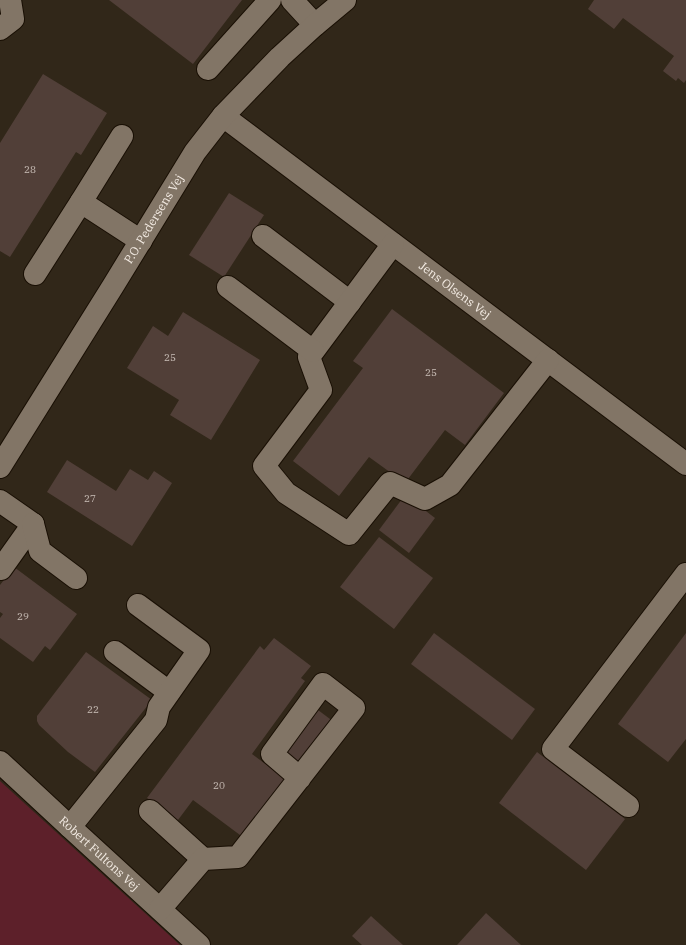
<svg xmlns="http://www.w3.org/2000/svg" width="686" height="945" viewBox="0 0 686 945" font-family="'IBM Plex Serif',serif">
  <style>
    .green { fill: #5d202a }
    .building { fill: #513f38 }
    .lines { fill: none; stroke-linecap: round; stroke-linejoin: round }
    .minor-casing { stroke: #190f04; stroke-width: 24 }
    .minor { stroke: #827566; stroke-width: 22 }
    .labels { text-anchor: middle; stroke-width: 3.5; stroke-linejoin: round; paint-order: stroke }
    .number-label { font-size: 10px; fill: #cabfb8 }
    .street-label { font-size: 12px; fill: #f2eae2; stroke: #15100b }
  </style>
  <rect width="100%" height="100%" fill="#312719"/>
  <polygon class="green" points="0,781 180,945 0,945"/>
  <g class="building">
    <polygon points="109,0 242,0 193,64"/>
    <polygon points="594,0 686,0 686,80 684,83 678,78 676,81 663,71 674,56 623,18 614,29 588,9"/>
    <polygon points="43,74 107,113 81,155 76,152 10,257 0,251 0,143"/>
    <polygon points="229,193 264,215 224,277 189,255"/>
    <polygon points="392,309 504,393 465,445 445,430 405,483 369,457 339,496 293,461 363,368 353,361"/>
    <polygon points="183,312 260,360 211,440 170,415 179,400 127,368 153,326 168,336"/>
    <polygon points="67,460 116,491 130,469 148,480 154,471 172,483 132,546 47,492"/>
    <polygon points="405,495 435,518 409,553 379,530"/>
    <polygon points="379,537 433,578 394,629 340,587"/>
    <polygon points="14,567 77,614 50,650 45,646 33,662 0,638 0,618 3,614 0,612 0,585"/>
    <polygon points="434,633 535,709 512,740 411,664"/>
    <polygon points="686,633 686,739 668,762 618,724"/>
    <polygon points="274,638 311,666 301,678 305,681 252,754 287,780 244,838 193,800 178,820 147,798 260,646 264,650"/>
    <polygon points="86,652 152,700 95,772 68,752 39,725 37,721 37,716"/>
    <polygon points="318,710 334,722 301,766 285,754"/>
    <polygon points="537,752 625,819 586,870 499,803"/>
    <polygon points="486,913 521,945 457,945"/>
    <polygon points="371,916 403,945 362,945 352,936"/>
  </g>
  <g class="lines">
    <g class="minor-casing">
      <g id="minor">
        <polyline points="292,0 315,25"/>
        <polyline points="0,29 13,19 10,0"/>
        <polyline points="208,69 270,0"/>
        <path id="s1" d="M223 116 686 464"/>
        <polyline points="81,202 141,241"/>
        <polyline points="263,236 350,302"/>
        <polyline points="393,244 309,357 321,390 264,466 286,493 349,534 390,483 425,499 450,485 548,360"/>
        <polyline points="35,274 81,202 122,136"/>
        <polyline points="228,287 313,351"/>
        <path id="s2" d="M0 467 113 286 195 152 223 116 280 57 315 25 345 0"/>
        <polyline points="0,501 33,524 1,569"/>
        <polyline points="33,524 40,551 76,578"/>
        <polyline points="115,652 169,692"/>
        <path id="s3" d="M0 762 70 827 199 945"/>
        <polyline points="628,806 553,749 686,574"/>
        <polyline points="150,811 203,859"/>
        <polyline points="70,827 156,720 159,707 199,650 138,605"/>
        <polyline points="160,909 203,859 238,857 354,708 323,684 272,754 300,778"/>
      </g>
    </g>
    <use href="#minor" class="minor"/>
  </g>
  <g class="labels">
    <g class="number-label">
      <text x="30" y="173">28</text>
      <text x="170" y="361">25</text>
      <text x="431" y="376">25</text>
      <text x="90" y="502">27</text>
      <text x="23" y="620">29</text>
      <text x="93" y="713">22</text>
      <text x="219" y="789">20</text>
    </g>
    <g class="street-label">
      <text dy="4" stroke="none"><textPath href="#s2" startOffset="292">P.O. Pedersens Vej</textPath></text>
      <text dy="4" stroke="none"><textPath href="#s1" startOffset="290">Jens Olsens Vej</textPath></text>
      <text dy="4" stroke="none"><textPath href="#s3" startOffset="135">Robert Fultons Vej</textPath></text>
    </g>
  </g>
</svg>
